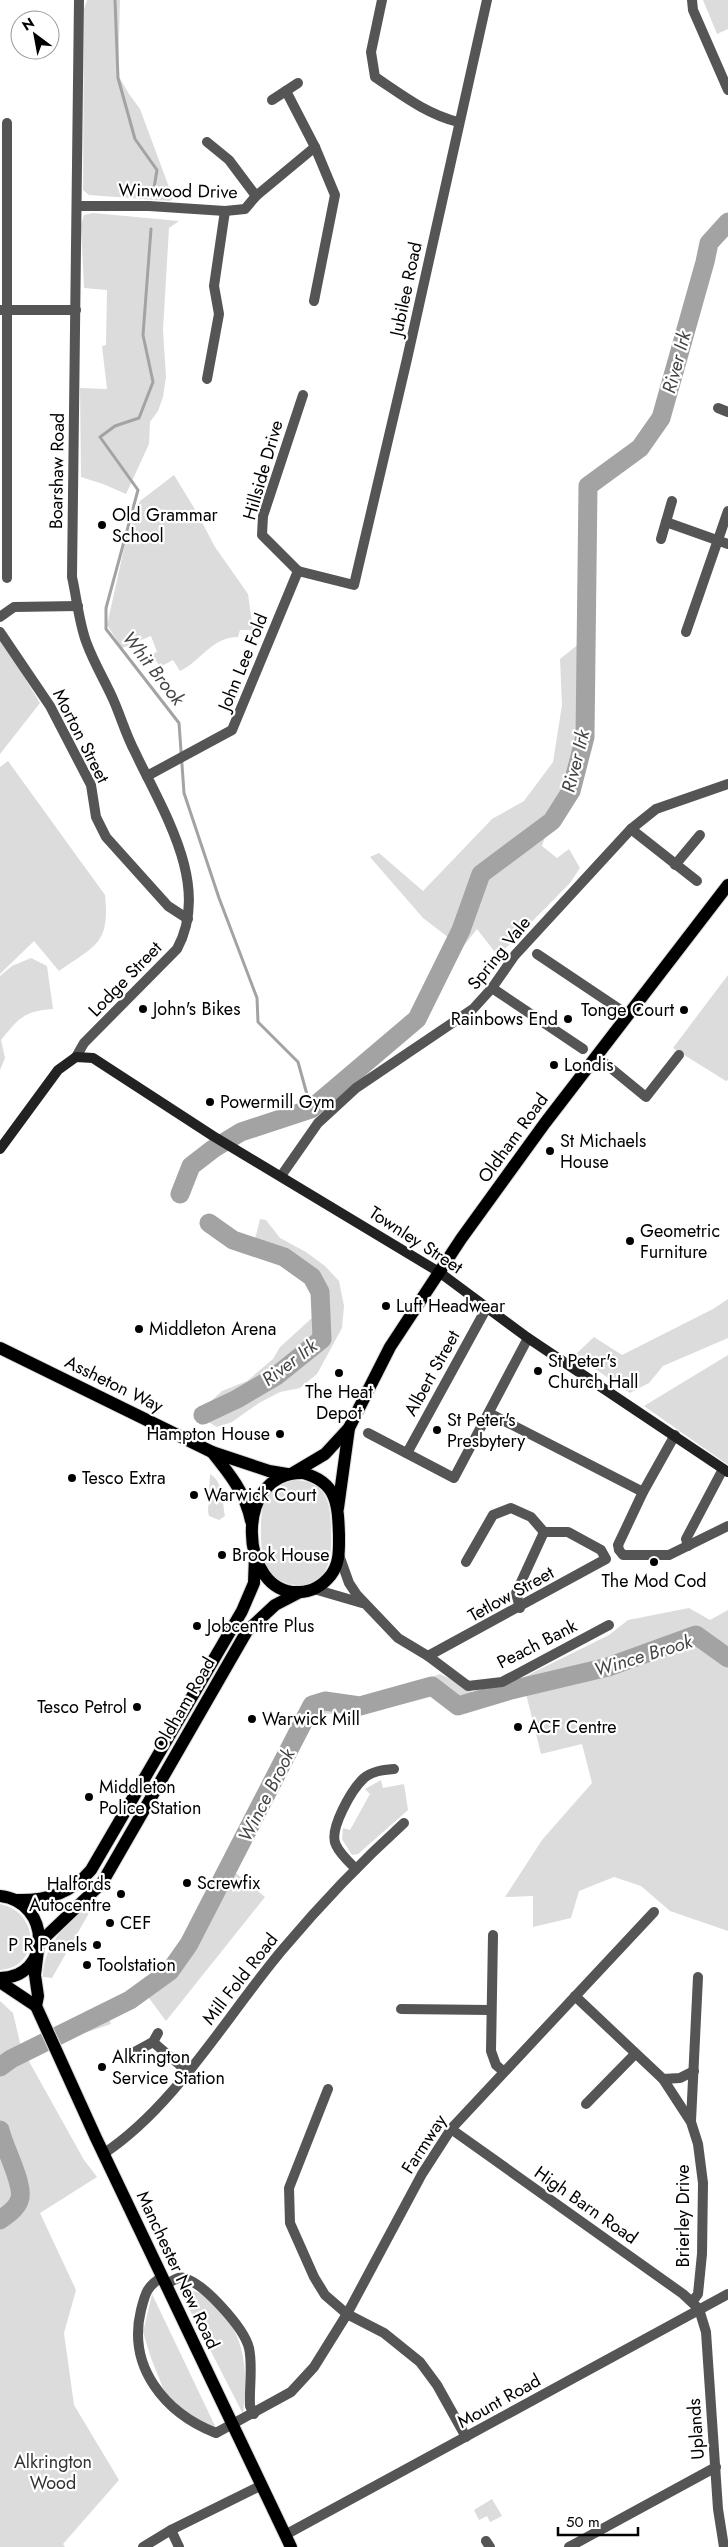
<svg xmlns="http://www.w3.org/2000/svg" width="728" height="2547" viewBox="0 0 728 2547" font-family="Jost,sans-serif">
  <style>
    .green { fill: #dcdcdc }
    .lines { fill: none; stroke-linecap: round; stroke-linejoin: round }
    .stream { stroke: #a3a3a3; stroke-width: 3 }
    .river { stroke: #a3a3a3; stroke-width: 19 }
    .primary-casing { stroke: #dbdbdb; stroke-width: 14 }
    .minor { stroke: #555; stroke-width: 10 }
    .tertiary { stroke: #555; stroke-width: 10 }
    .secondary { stroke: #222; stroke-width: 10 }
    .primary { stroke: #000; stroke-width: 12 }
    .poi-dot { fill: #000; stroke: #fff; stroke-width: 2 }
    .labels { text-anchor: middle; stroke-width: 4.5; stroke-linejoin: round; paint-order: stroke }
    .street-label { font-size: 18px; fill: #000; stroke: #fff }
    .poi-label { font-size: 18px; fill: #000; stroke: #fff; text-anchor: start }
    .park-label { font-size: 18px; fill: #333; stroke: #fff }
    .water-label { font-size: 19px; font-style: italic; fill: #444; stroke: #fff }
  </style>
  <rect width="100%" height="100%" fill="#fff"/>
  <g class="green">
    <polygon points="87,0 120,0 118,75 129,94 140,109 173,198 170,201 89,195 83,190 84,9"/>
    <polygon points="703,0 728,0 728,29 717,34"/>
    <polygon points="93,213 179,221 169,228 163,330 166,377 163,397 158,411 150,422 149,444 126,494 103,484 81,477 80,388 107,389 102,346 106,345 107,290 84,288 81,225 84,215"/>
    <path d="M174 475 196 511 215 547 248 594 253 630H240L238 637C212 637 201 661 180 671L173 660 160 667 152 654 157 652 151 636 122 648 107 625 125 544 140 501Z"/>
    <polygon points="0,637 40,703 0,754"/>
    <polygon points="580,643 580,700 587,747 576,788 547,831 542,846 557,858 569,849 580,868 570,883 498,956 477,929 462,948 423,918 370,857 379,853 423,891 492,819 524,801 553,762 562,705 560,659"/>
    <path d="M8 761 105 895C110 944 96 945 59 971L34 941 0 974V767Z"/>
    <path d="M31 958 47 966 53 1009C24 1011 19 1018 1 1040L5 1058 0 1070V976L12 966Z"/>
    <polygon points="728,975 728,1080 726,1081 673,1048"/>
    <polygon points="260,1219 266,1220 280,1238 306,1252 325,1266 339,1281 344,1306 342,1328 317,1374 300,1388 280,1392 259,1403 232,1422 217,1427 196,1415 222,1391 247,1381 273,1359 280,1347 313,1317 317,1297 304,1277 252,1252"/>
    <polygon points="728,1299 728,1338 663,1366 649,1383 630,1393 575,1355 594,1337 622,1355 713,1309"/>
    <polygon points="728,1355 728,1465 644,1406"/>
    <path d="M210 1474C224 1482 222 1502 225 1516L219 1520 209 1516 208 1512Z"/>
    <path d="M294 1480C327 1481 331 1503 331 1530 332 1554 330 1588 296 1585 265 1582 260 1554 261 1528 261 1517 262 1504 268 1495 274 1487 284 1483 294 1480Z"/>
    <polygon points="689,1608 710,1620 728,1610 728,1931 670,1911 641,1886 614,1877 579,1891 571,1918 533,1927 533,1896 505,1897 542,1840 592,1783 582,1744 541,1754 522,1678 609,1635 628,1620"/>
    <path d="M440 1674 470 1689 479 1703 454 1707 443 1697H431L368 1713 317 1714 231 1869 265 1897 166 2021 146 1994 108 2016 111 2024 69 2038 66 2031C106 2012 152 1992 179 1954 196 1931 207 1902 220 1877L218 1873 300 1720 320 1699 330 1696 366 1699Z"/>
    <polygon points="381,1780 383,1788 404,1784 408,1810 358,1854 352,1855 342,1839 343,1828 350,1830 370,1794 365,1789"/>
    <path d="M97 1899 52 1978 43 1977C42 1945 72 1915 97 1899Z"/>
    <path d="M0 1904C40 1912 41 1967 0 1970Z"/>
    <polygon points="0,2001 13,2013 21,2047 84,2160 97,2177 40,2213 76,2290 64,2333 74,2405 119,2480 63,2544 65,2547 0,2547"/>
    <path d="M178 2287C186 2290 197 2291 204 2295 245 2326 249 2367 243 2414Z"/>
    <polygon points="152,2294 216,2428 192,2418 165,2393 151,2358 143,2332"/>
    <polygon points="492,2499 502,2516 490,2522 487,2516 479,2520 474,2510"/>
  </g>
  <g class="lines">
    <g class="stream">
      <polyline points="115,0 118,78 135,139 157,170 154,188"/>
      <polyline points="151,229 143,335 153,382 139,418 115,426 100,437 138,490 106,608 106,629 179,723 184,793 219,898 257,998 258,1022 298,1062 311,1109"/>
    </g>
    <g class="river">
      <polyline points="180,1194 191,1166 213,1149 241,1132 311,1109 417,1019 461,930 481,874 552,821 571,791 585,737 588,486 640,448 661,418 705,262 709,243 728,222"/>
      <polyline points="203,1415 237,1399 276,1376 322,1339 320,1292 312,1277 284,1257 233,1240 209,1223"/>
      <polyline points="0,2067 11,2059 130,2000 170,1971 189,1944 312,1705 325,1701 360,1706 432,1686 458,1706 511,1690 608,1667 696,1635 728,1658"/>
      <path d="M0 2130C4 2148 26 2187 19 2201 16 2209 7 2215 0 2220"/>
    </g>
    <g class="primary-casing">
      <g id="primary">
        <polyline points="0,1348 212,1452 269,1471 287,1474"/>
        <path d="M212 1452C229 1473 246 1494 251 1521"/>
        <polyline points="293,1473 325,1454 349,1428"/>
        <path d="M303 1473C337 1482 338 1504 339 1535 339 1549 340 1563 331 1575 323 1585 312 1592 299 1592 239 1595 232 1471 303 1473Z"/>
        <polyline points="338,1508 349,1428 390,1347 461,1239 545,1123 728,885"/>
        <path d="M0 1896C52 1902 52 1978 0 1978"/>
        <path d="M16 1900C46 1901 71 1894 91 1870L242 1611 254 1583 255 1556"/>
        <polyline points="40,1942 102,1883 247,1631 275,1605 300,1592"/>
        <polyline points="38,1950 35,1975 38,1996 36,2006 96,2138 291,2547"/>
        <polyline points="0,1982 36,2006"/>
      </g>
    </g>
    <g class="minor">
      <path d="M382 0 371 52 375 77C402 95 426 114 458 122"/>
      <polyline points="692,0 693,10 728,90"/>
      <polyline points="286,91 315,147 335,195 314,301"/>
      <polyline points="272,100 298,83"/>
      <polyline points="207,142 229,160 256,196"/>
      <polyline points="77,206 149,206 225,211 245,209 256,196 315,147"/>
      <polyline points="0,310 76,310"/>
      <polyline points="207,379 219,314 214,286 225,211"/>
      <polyline points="718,408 728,412"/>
      <polyline points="666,522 728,544"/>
      <polyline points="661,539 672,501"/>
      <polyline points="298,571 354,585 407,359 487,0"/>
      <polyline points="298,571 262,535 263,516 303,395"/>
      <polyline points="7,578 7,123"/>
      <polyline points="0,617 14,607 78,606"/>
      <polyline points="0,632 50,706 91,785 96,817 106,837 168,906 188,919"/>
      <polyline points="686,632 728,511"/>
      <polyline points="147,776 232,730 298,571"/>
      <polyline points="631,829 697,881"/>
      <polyline points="675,865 700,835"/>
      <polyline points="537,954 628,1015"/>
      <polyline points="492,988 583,1049"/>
      <polyline points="596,1056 646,1097 679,1055"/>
      <polyline points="281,1176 318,1123 356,1088 473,1009 492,988 515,955 631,829 656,809 728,784"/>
      <polyline points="489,1413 643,1492"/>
      <polyline points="368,1433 454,1478 528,1338"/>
      <polyline points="675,1435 643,1492 618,1545 619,1550 623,1555 669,1555 728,1526"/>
      <polyline points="407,1453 486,1309"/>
      <polyline points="688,1546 686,1539 723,1469"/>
      <polyline points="339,1555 349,1583 357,1595 398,1638 428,1656 468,1686 502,1682 609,1625"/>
      <polyline points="466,1562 493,1515 511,1508 531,1517 544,1532"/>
      <polyline points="314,1589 362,1603"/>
      <polyline points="520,1608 516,1593 544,1532"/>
      <polyline points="428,1656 606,1559 601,1550 568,1532 544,1532"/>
      <path d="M356 1869C349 1862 340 1854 336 1845 328 1830 352 1789 364 1778 372 1771 383 1770 394 1769"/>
      <polyline points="493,1935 491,2051 496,2065 503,2071"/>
      <polyline points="575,1996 663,2079 691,2122 698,2144 703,2183 702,2254 698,2294 692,2302"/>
      <polyline points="401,2009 490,2010"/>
      <polyline points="153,2042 188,2072"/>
      <polyline points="131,2054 153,2042 158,2033"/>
      <polyline points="663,2079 680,2078 694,2071"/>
      <polyline points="328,2089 289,2188 290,2223 314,2277 325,2295 347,2314 384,2333 420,2362 437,2385 466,2437"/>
      <polyline points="586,2104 635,2054"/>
      <polyline points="691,2121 698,1977"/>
      <polyline points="451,2129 683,2294 699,2309 706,2332 718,2509 724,2547"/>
      <path d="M103 2154C176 2106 227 2015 283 1949 320 1905 361 1862 404 1823"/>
      <path d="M163 2277C147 2285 145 2294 141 2310 127 2367 165 2413 216 2433L291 2392 314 2367 347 2314 422 2174 451 2129 654 1912"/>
      <path d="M167 2284C172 2281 179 2276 184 2278 204 2283 244 2328 249 2348 253 2366 249 2388 250 2406L254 2414"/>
      <polyline points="171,2530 179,2547"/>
      <polyline points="486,2541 490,2547"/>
      <polyline points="143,2547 171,2530 262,2485"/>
      <polyline points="569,2547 716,2467"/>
    </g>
    <g class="tertiary">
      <path d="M76 1057 84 1043 177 949C212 885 162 810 135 752 126 735 121 717 113 699 105 681 94 663 87 644 79 624 77 599 72 577L79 0"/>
      <polyline points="285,2535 728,2294"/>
    </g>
    <polyline class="secondary" points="0,1149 58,1070 76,1057 93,1058 213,1136 439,1272 528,1338 728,1472"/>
    <use href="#primary" class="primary"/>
  </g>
  <g class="poi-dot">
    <circle cx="102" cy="525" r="5"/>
    <circle cx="143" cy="1009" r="5"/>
    <circle cx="684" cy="1010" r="5"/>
    <circle cx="568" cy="1019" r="5"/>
    <circle cx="554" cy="1065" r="5"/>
    <circle cx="210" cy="1102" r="5"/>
    <circle cx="550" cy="1151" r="5"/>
    <circle cx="630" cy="1241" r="5"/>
    <circle cx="386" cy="1306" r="5"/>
    <circle cx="139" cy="1329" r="5"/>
    <circle cx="538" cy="1371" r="5"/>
    <circle cx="339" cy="1373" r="5"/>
    <circle cx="437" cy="1430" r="5"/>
    <circle cx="280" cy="1434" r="5"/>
    <circle cx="72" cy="1478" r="5"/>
    <circle cx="194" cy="1495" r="5"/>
    <circle cx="222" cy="1555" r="5"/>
    <circle cx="654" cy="1562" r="5"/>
    <circle cx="197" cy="1626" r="5"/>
    <circle cx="137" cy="1707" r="5"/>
    <circle cx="252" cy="1719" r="5"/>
    <circle cx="518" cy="1727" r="5"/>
    <circle cx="89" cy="1797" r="5"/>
    <circle cx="187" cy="1883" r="5"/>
    <circle cx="121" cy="1894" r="5"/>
    <circle cx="110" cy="1923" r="5"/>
    <circle cx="97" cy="1945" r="5"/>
    <circle cx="87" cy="1965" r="5"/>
    <circle cx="102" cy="2067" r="5"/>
  </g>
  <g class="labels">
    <g class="street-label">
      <text transform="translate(178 191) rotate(1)" y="6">Winwood Drive</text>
      <text transform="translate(406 289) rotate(-78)" y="6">Jubilee Road</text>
      <text transform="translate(263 470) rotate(-74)" y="6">Hillside Drive</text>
      <text transform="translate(57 471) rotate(-89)" y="6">Boarshaw Road</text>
      <text transform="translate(243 662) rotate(-68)" y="6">John Lee Fold</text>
      <text transform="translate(81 736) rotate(63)" y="6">Morton Street</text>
      <text transform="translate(499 953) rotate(-51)" y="6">Spring Vale</text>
      <text transform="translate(125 979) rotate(-46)" y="6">Lodge Street</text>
      <text transform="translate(513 1138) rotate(-54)" y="6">Oldham Road</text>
      <text transform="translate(416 1240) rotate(33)" y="6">Townley Street</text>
      <text transform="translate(432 1373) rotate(-61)" y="6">Albert Street</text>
      <text transform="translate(114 1384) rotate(26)" y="6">Assheton Way</text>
      <text transform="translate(511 1594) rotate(-29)" y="6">Tetlow Street</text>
      <text transform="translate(537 1644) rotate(-27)" y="6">Peach Bank</text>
      <text transform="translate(184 1704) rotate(-60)" y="6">Oldham Road</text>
      <text transform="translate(240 1979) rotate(-52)" y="6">Mill Fold Road</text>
      <text transform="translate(424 2144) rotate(-57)" y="6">Farmway</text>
      <text transform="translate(586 2205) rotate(35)" y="6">High Barn Road</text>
      <text transform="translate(683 2216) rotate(-90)" y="6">Brierley Drive</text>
      <text transform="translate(178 2270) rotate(65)" y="6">Manchester New Road</text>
      <text transform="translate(499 2401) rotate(-29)" y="6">Mount Road</text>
      <text transform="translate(696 2429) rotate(-94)" y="6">Uplands</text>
    </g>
    <g class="poi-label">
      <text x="112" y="521">Old Grammar<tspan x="112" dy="21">School</tspan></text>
      <text x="153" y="1015">John's Bikes</text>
      <text x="674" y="1016" text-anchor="end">Tonge Court</text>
      <text x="558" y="1025" text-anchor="end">Rainbows End</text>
      <text x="564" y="1071">Londis</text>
      <text x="220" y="1108">Powermill Gym</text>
      <text x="560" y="1147">St Michaels<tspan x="560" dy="21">House</tspan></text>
      <text x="640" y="1237">Geometric<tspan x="640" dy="21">Furniture</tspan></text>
      <text x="396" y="1312">Luft Headwear</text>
      <text x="149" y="1335">Middleton Arena</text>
      <text x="548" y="1367">St Peter's<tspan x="548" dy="21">Church Hall</tspan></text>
      <text x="339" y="1398" text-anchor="middle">The Heat<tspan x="339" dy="21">Depot</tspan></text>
      <text x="447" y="1426">St Peter's<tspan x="447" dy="21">Presbytery</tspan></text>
      <text x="270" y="1440" text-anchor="end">Hampton House</text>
      <text x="82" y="1484">Tesco Extra</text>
      <text x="204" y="1501">Warwick Court</text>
      <text x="232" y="1561">Brook House</text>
      <text x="654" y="1587" text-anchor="middle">The Mod Cod</text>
      <text x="207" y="1632">Jobcentre Plus</text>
      <text x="127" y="1713" text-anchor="end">Tesco Petrol</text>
      <text x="262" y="1725">Warwick Mill</text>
      <text x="528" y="1733">ACF Centre</text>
      <text x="99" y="1793">Middleton<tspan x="99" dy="21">Police Station</tspan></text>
      <text x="197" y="1889">Screwfix</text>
      <text x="111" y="1890" text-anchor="end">Halfords<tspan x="111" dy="21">Autocentre</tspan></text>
      <text x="120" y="1929">CEF</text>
      <text x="87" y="1951" text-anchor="end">P R Panels</text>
      <text x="97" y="1971">Toolstation</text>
      <text x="112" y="2063">Alkrington<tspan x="112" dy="21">Service Station</tspan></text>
    </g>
    <g class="park-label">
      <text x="53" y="2468">Alkrington<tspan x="53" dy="21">Wood</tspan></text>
    </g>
    <g class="water-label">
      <text transform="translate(676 362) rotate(-75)" y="7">River Irk</text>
      <text transform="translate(154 668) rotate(52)" y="7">Whit Brook</text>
      <text transform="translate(575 761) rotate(-76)" y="7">River Irk</text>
      <text transform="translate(289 1362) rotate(-37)" y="7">River Irk</text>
      <text transform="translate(643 1655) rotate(-17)" y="7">Wince Brook</text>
      <text transform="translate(266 1795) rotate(-63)" y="7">Wince Brook</text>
    </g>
  </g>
  <g transform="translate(35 35) rotate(328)"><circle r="24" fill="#ffffff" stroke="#999999"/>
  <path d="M0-4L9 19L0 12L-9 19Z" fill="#000000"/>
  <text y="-8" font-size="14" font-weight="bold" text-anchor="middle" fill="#000000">N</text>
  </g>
  <path d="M558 2527v8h80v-8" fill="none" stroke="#000000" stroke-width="2.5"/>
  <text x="566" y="2527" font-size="15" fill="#000000" stroke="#ffffff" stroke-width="4" paint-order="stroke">50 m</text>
</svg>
